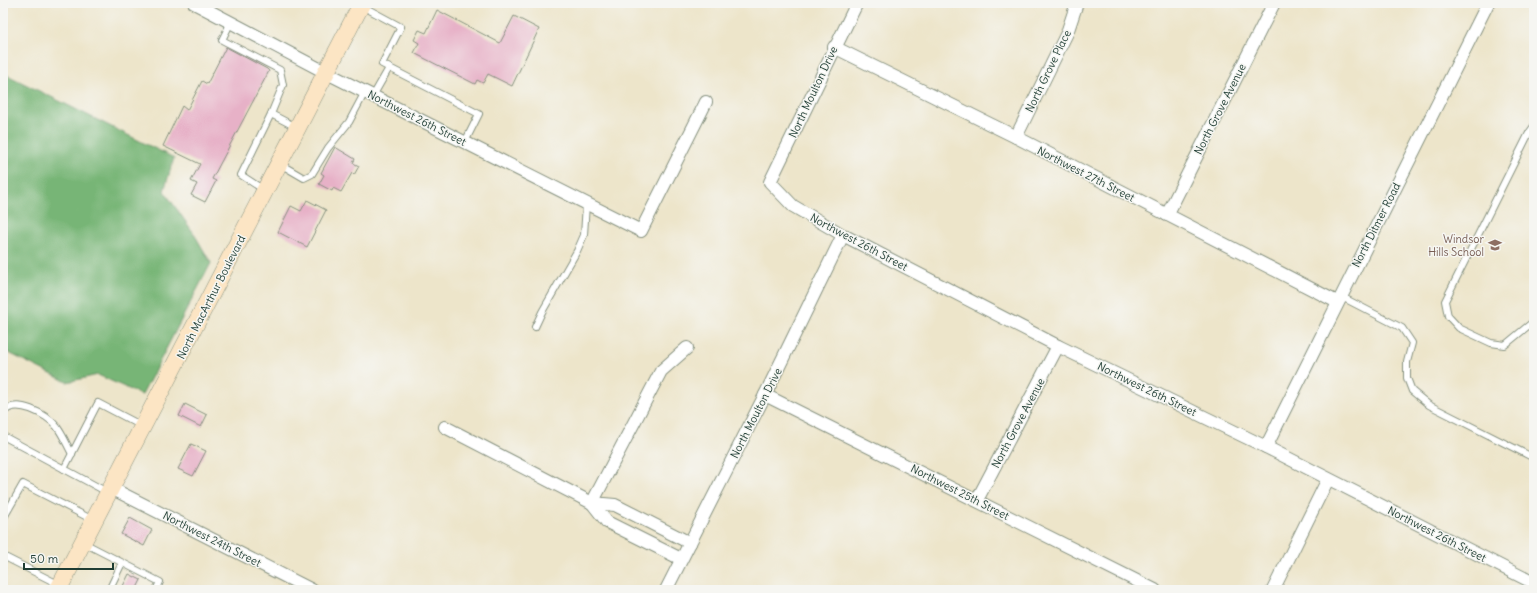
<svg xmlns="http://www.w3.org/2000/svg" width="1537" height="593" viewBox="0 0 1537 593" font-family="Delius,sans-serif">
  <style>
    .forest { fill: #77b576; stroke: #4b7955 }
    .building { fill: #e7b1c7 }
    .lines { fill: none; stroke-linecap: round; stroke-linejoin: round }
    .lane-casing { stroke: #86917f; stroke-width: 8 }
    .street-casing { stroke: #86917f; stroke-width: 14 }
    .secondary-casing { stroke: #86917f; stroke-width: 18 }
    .lane { stroke: #fff; stroke-width: 6 }
    .street { stroke: #fff; stroke-width: 12 }
    .secondary { stroke: #fce5c4; stroke-width: 17 }
    .labels { text-anchor: middle; stroke-width: 3; stroke-linejoin: round; paint-order: stroke }
    .street-label { font-size: 11px; fill: #1f3d34; stroke: #f6f6f2 }
    .education-label { font-size: 11px; fill: #785e54; stroke: #f6f6f2; text-anchor: end }
  </style>
  <rect width="100%" height="100%" fill="#f6f6f2"/>
  <filter id="ink" filterUnits="userSpaceOnUse"><feTurbulence type="fractalNoise" baseFrequency=".025" numOctaves="2"/><feDisplacementMap in="SourceGraphic" scale="8" xChannelSelector="R" yChannelSelector="G"/><feConvolveMatrix kernelMatrix="1 2 1 2 8 2 1 2 1" color-interpolation-filters="sRGB"/></filter>
  <filter id="wash" filterUnits="userSpaceOnUse"><feTurbulence type="fractalNoise" baseFrequency=".012" numOctaves="4" result="noise"/><feDisplacementMap in="SourceGraphic" scale="16" xChannelSelector="R" yChannelSelector="G"/><feGaussianBlur stdDeviation="0.9" result="paint"/><feColorMatrix in="noise" values="0 0 0 0 0 0 0 0 0 0 0 0 0 0 0 0 0 1.4 0 .05"/><feComposite in="paint" operator="in"/></filter>
  <g filter="url(#wash)">
    <rect width="100%" height="100%" fill="#ede5ca"/>
    <polygon class="forest" points="3,73 174,158 164,191 193,232 211,263 142,395 98,375 67,382 3,350"/>
    <g id="blocks">
      <g class="building">
        <polygon points="437,10 500,43 514,16 539,29 512,86 488,74 483,83 477,80 475,84 414,53 419,43 414,40 419,30 426,33"/>
        <polygon points="226,47 267,69 269,71 212,179 216,181 205,202 191,195 197,184 191,181 200,164 163,146 182,106 187,110 202,81 207,84"/>
        <polygon points="335,147 355,159 353,163 359,166 354,175 352,173 341,192 333,188 332,191 319,184 324,175 321,173"/>
        <polygon points="307,200 326,210 307,247 278,232 291,206 301,211"/>
        <polygon points="185,404 207,415 201,427 179,416"/>
        <polygon points="191,444 206,451 193,476 178,469"/>
        <polygon points="130,518 152,530 144,546 121,534"/>
        <polygon points="129,574 141,580 136,590 121,590"/>
      </g>
    </g>
  </g>
  <g filter="url(#ink)">
    <use href="#blocks" fill-opacity="0" stroke="#86917f" stroke-width="1"/>
    <g class="lines">
      <g class="lane-casing">
        <g id="lane">
          <polyline points="362,6 401,27 382,64 479,114 465,142"/>
          <polyline points="231,22 222,40 280,70 283,85 271,114"/>
          <polyline points="373,96 389,68"/>
          <polyline points="1534,126 1529,133 1445,301 1448,316 1459,328 1491,343 1505,345 1534,321"/>
          <polyline points="280,164 304,178 312,174 328,148 349,122 365,92"/>
          <polyline points="264,190 241,175 271,114 296,127"/>
          <polyline points="1340,296 1402,328 1412,343 1407,362 1407,378 1412,391 1429,405 1534,458"/>
          <polyline points="535,327 542,312 577,251 584,235 586,204"/>
          <path d="M3 413C15 397 47 414 57 427 63 435 67 445 72 454"/>
          <polyline points="3,436 107,492"/>
          <polyline points="64,469 98,403 142,426"/>
          <polyline points="3,519 23,484 93,520"/>
          <polyline points="84,543 160,582 156,590"/>
          <polyline points="3,556 60,585"/>
          <polyline points="109,590 122,563"/>
        </g>
      </g>
      <g class="street-casing">
        <g id="street">
          <polyline points="194,3 327,73 641,231 706,102"/>
          <polyline points="857,3 770,182 793,206 843,235 1058,346 1266,447 1534,583"/>
          <polyline points="834,47 1016,137 1337,302"/>
          <polyline points="1016,137 1067,33 1077,3"/>
          <polyline points="1167,215 1274,3"/>
          <polyline points="765,395 1155,590"/>
          <polyline points="445,427 592,503 615,505 690,543"/>
          <polyline points="1266,447 1488,3"/>
          <polyline points="111,488 312,590"/>
          <polyline points="977,500 1058,346"/>
          <polyline points="592,503 661,371 687,348"/>
          <polyline points="592,503 607,522 681,559"/>
          <polyline points="666,590 765,395 843,235"/>
          <polyline points="1273,590 1328,479"/>
        </g>
      </g>
      <g class="secondary-casing">
        <polyline id="secondary" points="58,590 362,3"/>
      </g>
      <use href="#lane" class="lane"/>
      <use href="#street" class="street"/>
      <use href="#secondary" class="secondary"/>
    </g>
  </g>
  <defs>
    <g id="school-bare" transform="scale(1.08)"><path d="M0-5L7-2L0 1L-7-2ZM-4 1L0 2.5L4 1V4Q0 6-4 4Z" fill="#8d6e63" stroke="#f6f6f2" stroke-width="2.5" paint-order="stroke"/></g>
  </defs>
  <g fill-rule="evenodd">
    <use href="#school-bare" x="1495" y="245"/>
  </g>
  <g class="labels">
    <g class="street-label">
      <text transform="translate(1048 71) rotate(-64)" y="4">North Grove Place</text>
      <text transform="translate(813 92) rotate(-65)" y="4">North Moulton Drive</text>
      <text transform="translate(1220 109) rotate(-63)" y="4">North Grove Avenue</text>
      <text transform="translate(417 118) rotate(27)" y="4">Northwest 26th Street</text>
      <text transform="translate(1086 174) rotate(27)" y="4">Northwest 27th Street</text>
      <text transform="translate(1376 225) rotate(-63)" y="4">North Ditmer Road</text>
      <text transform="translate(859 242) rotate(28)" y="4">Northwest 26th Street</text>
      <text transform="translate(211 297) rotate(-63)" y="4">North MacArthur Boulevard</text>
      <text transform="translate(1147 389) rotate(26)" y="4">Northwest 26th Street</text>
      <text transform="translate(756 413) rotate(-63)" y="4">North Moulton Drive</text>
      <text transform="translate(1018 423) rotate(-62)" y="4">North Grove Avenue</text>
      <text transform="translate(960 492) rotate(27)" y="4">Northwest 25th Street</text>
      <text transform="translate(1437 534) rotate(27)" y="4">Northwest 26th Street</text>
      <text transform="translate(212 539) rotate(27)" y="4">Northwest 24th Street</text>
    </g>
    <g class="education-label">
      <text x="1484" y="243">Windsor<tspan x="1484" dy="13">Hills School</tspan></text>
    </g>
  </g>
  <rect width="1537" height="593" fill="none" stroke="#f6f6f2" stroke-width="16"/>
  <path d="M24 563v6h89v-6" fill="none" stroke="#1f3d34" stroke-width="2"/>
  <text x="30" y="563" font-size="12" fill="#1f3d34" stroke="#f6f6f2" stroke-width="3" paint-order="stroke">50 m</text>
</svg>
